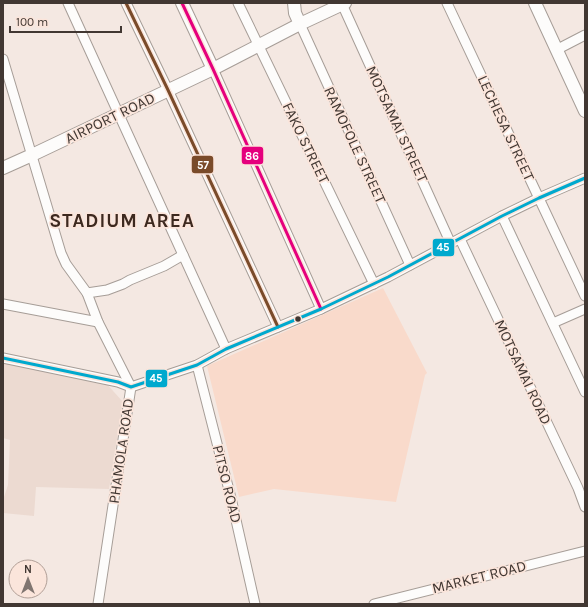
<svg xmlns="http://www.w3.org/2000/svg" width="588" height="607" viewBox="0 0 588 607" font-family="Karla,sans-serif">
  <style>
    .education { fill: #ecdad1 }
    .garden { fill: #f9dacb }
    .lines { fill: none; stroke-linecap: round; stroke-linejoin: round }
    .street-casing { stroke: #a69d97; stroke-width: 11 }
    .secondary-casing { stroke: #a69d97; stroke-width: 14 }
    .street { stroke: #fdfcfb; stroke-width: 9 }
    .secondary { stroke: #fdfcfb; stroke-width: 12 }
    .bus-1-casing { stroke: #fbe5db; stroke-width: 6 }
    .bus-2-casing { stroke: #fbe5db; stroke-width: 6 }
    .bus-3-casing { stroke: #fbe5db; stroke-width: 6 }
    .bus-1 { stroke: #7a4b2a; stroke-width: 3 }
    .bus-2 { stroke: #e5007d; stroke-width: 3 }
    .bus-3 { stroke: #00a9ce; stroke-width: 3 }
    .bus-dot { fill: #413732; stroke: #fbe5db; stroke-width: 1.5 }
    .labels { text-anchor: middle; stroke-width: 3.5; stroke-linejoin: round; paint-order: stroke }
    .street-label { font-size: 15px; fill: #413732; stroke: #fbe5db }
    .district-label { font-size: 19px; font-weight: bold; letter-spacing: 1px; fill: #3d291f; stroke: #fbe5db }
    .line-badge { stroke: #fbe5db; stroke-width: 1.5 }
    .badge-label { font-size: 11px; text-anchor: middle; font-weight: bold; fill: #fff }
  </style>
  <rect width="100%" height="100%" fill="#f4e8e2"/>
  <polygon class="education" points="3,362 105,382 123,402 109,489 36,487 34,516 3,513 3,500 8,485 10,440 3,438"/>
  <polygon class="garden" points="383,288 427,373 425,375 396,502 274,489 239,497 207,366"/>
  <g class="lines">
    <g class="street-casing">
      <g id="street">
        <polyline points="68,3 226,349"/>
        <polyline points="126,3 168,90 278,327"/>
        <polyline points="238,3 374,284"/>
        <polyline points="447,3 585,296"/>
        <polyline points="342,4 451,244"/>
        <polyline points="300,24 410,265"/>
        <polyline points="556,50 585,35"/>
        <polyline points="3,59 61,253 66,264 87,293 98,322 131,387 98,604"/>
        <polyline points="213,69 321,309"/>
        <polyline points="502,216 585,392"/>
        <polyline points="460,239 578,488 585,507"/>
        <polyline points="87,293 107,290 123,284 130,280 164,266 183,255"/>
        <polyline points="3,304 98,322"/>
        <polyline points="553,323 585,309"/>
        <polyline points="3,358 118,382 131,387 197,365 226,349 321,309 388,277 502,216 539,198 585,178"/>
        <polyline points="197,365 231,498 255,604"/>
        <polyline points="374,604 585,551"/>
      </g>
    </g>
    <g class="secondary-casing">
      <g id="secondary">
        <polyline points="182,3 213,69"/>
        <polyline points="294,3 295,13 300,24"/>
        <polyline points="535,3 585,111"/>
        <polyline points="3,168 32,155 213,69 300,24 345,3"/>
      </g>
    </g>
    <use href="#street" class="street"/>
    <use href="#secondary" class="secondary"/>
    <g class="bus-1-casing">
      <polyline id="bus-1" points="126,3 168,90 278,327"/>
    </g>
    <g class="bus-2-casing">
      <polyline id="bus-2" points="182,3 213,69 321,309"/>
    </g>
    <g class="bus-3-casing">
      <polyline id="bus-3" points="3,358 118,382 131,387 197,365 226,349 321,309 388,277 502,216 539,198 585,178"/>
    </g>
    <use href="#bus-1" class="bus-1"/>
    <use href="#bus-2" class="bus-2"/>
    <use href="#bus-3" class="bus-3"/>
  </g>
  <circle class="bus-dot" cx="298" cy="319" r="3.5"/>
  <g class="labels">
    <g class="street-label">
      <text transform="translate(110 118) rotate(-26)" y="5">AIRPORT ROAD</text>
      <text transform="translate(397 124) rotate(65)" y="5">MOTSAMAI STREET</text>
      <text transform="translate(506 128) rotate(65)" y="5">LECHESA STREET</text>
      <text transform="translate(306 143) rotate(64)" y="5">FAKO STREET</text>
      <text transform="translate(355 145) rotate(65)" y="5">RAMOFOLE STREET</text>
      <text transform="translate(523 372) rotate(65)" y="5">MOTSAMAI ROAD</text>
      <text transform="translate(121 451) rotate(-82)" y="5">PHAMOLA ROAD</text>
      <text transform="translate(227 484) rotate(76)" y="5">PITSO ROAD</text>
      <text transform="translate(479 577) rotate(-14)" y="5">MARKET ROAD</text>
    </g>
    <g class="district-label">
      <text x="122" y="227">STADIUM AREA</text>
    </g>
  </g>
  <g class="line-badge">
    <rect x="241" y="146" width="23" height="19" rx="4" fill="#e5007d"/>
    <rect x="191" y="155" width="23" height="19" rx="4" fill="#7a4b2a"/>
    <rect x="432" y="238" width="23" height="19" rx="4" fill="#00a9ce"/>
    <rect x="145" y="369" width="23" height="19" rx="4" fill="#00a9ce"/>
  </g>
  <g class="badge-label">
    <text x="252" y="160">86</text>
    <text x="203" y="169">57</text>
    <text x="443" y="251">45</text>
    <text x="156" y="382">45</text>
  </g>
  <rect width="588" height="607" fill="none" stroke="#413732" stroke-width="8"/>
  <g transform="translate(28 579)"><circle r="19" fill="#fbe5db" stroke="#b19f97"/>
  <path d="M0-3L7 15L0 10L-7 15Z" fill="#807570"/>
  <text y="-6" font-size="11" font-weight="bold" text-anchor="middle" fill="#413732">N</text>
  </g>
  <path d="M10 26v6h111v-6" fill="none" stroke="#413732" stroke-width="2"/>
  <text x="16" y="26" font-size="12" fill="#413732" stroke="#fbe5db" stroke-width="3" paint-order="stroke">100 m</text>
</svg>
